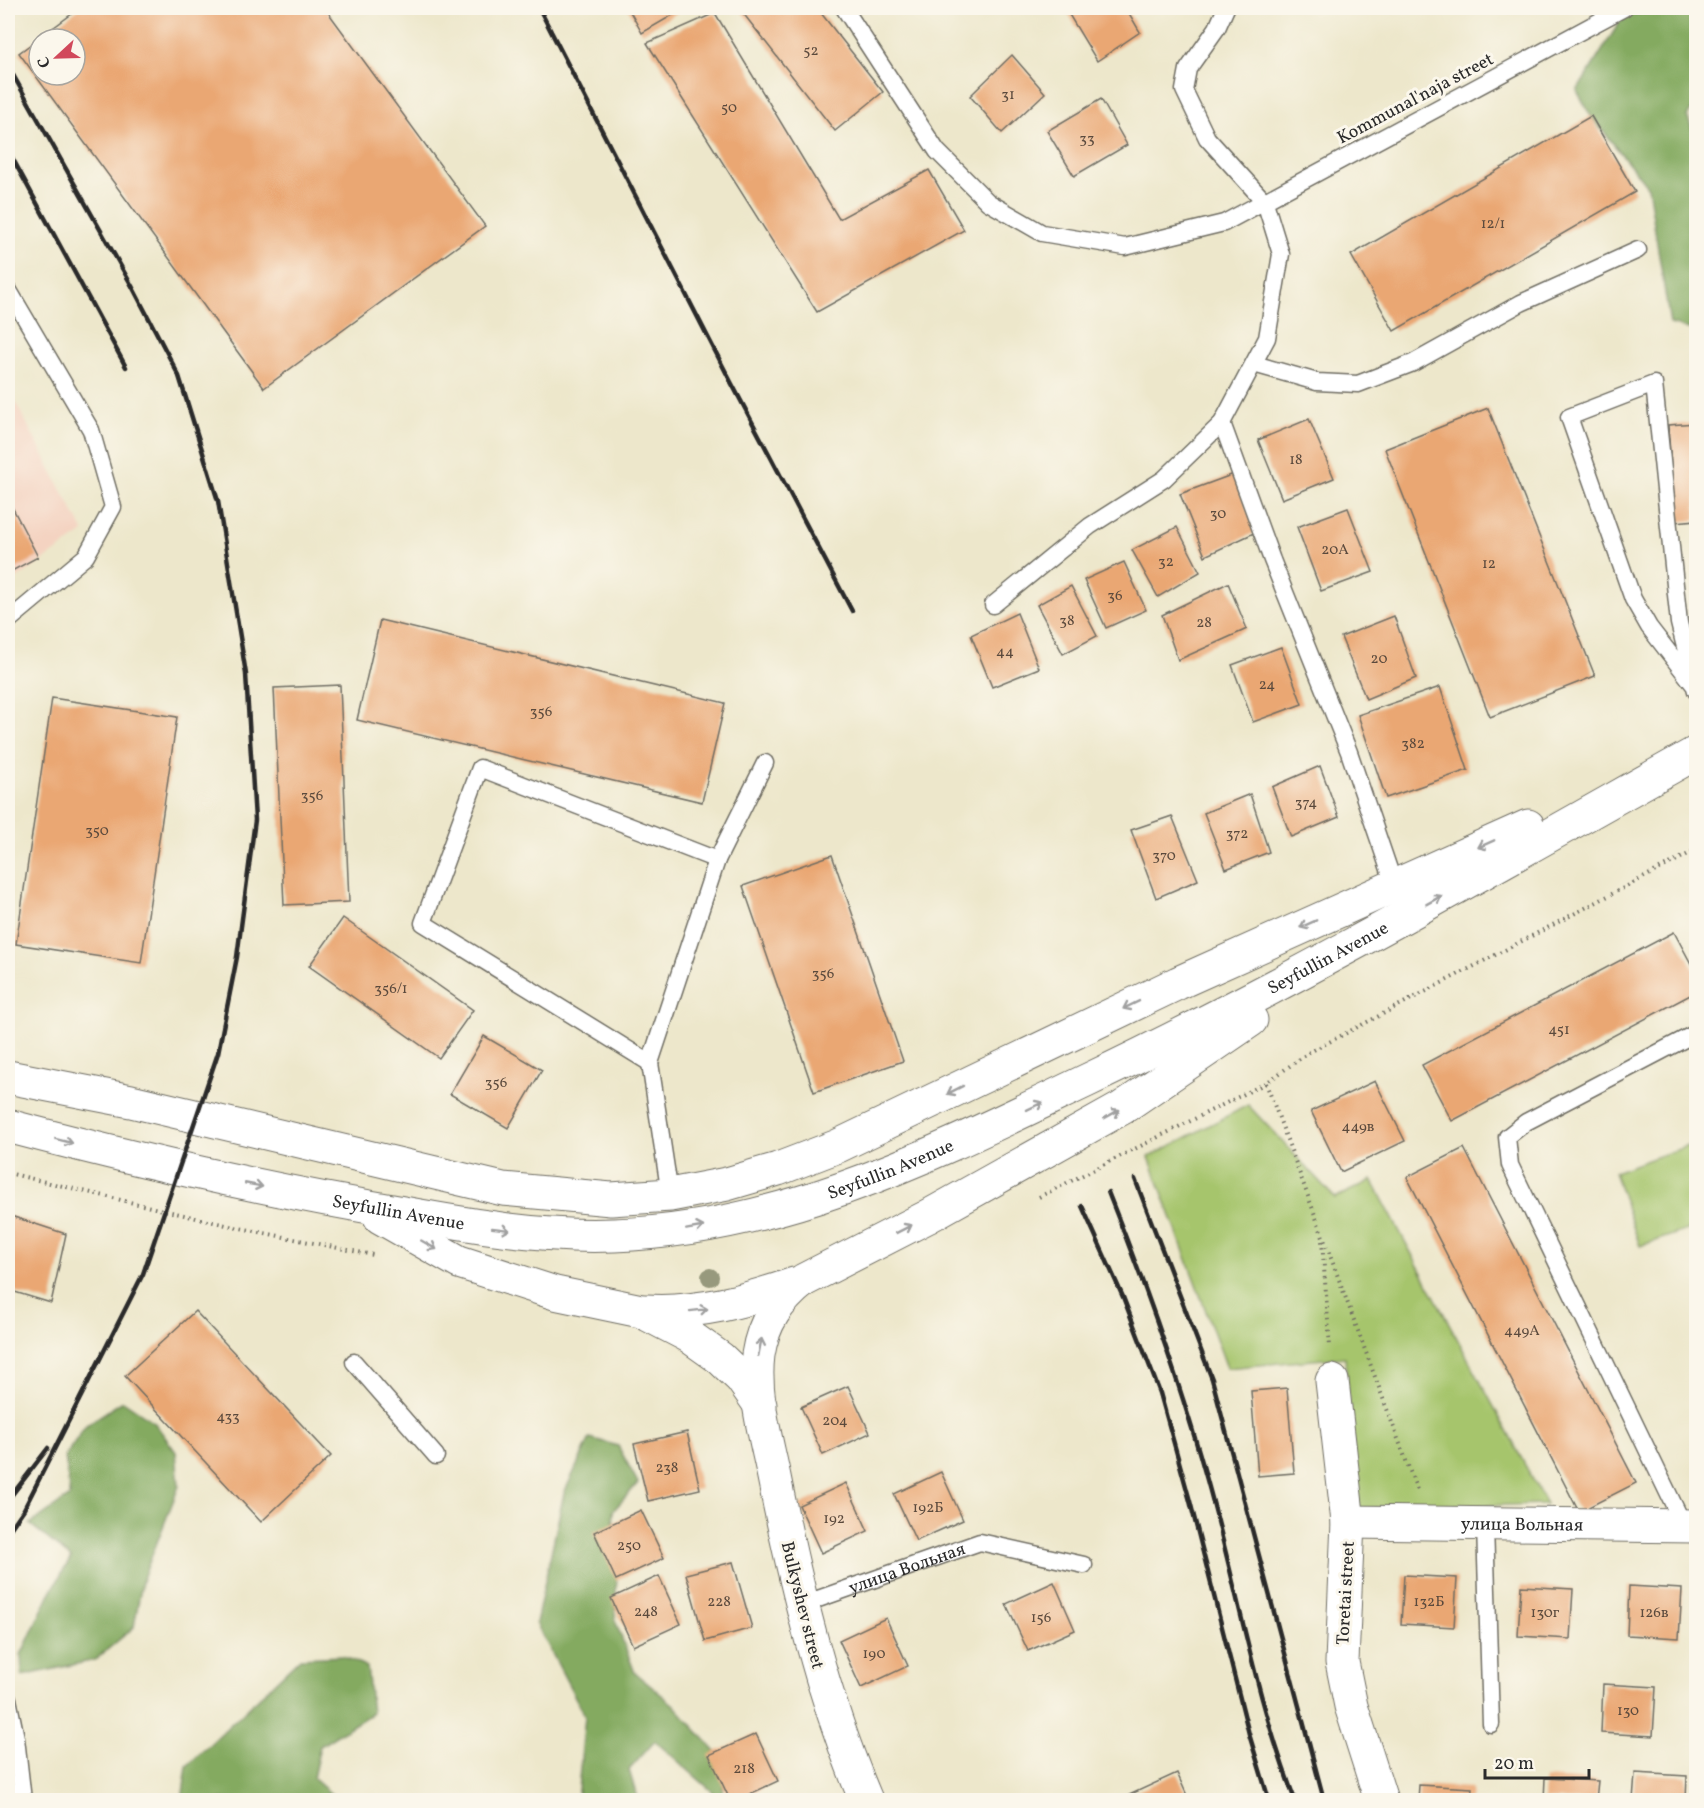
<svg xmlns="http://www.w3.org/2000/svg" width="1704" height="1808" viewBox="0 0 1704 1808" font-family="Vollkorn,serif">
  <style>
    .built { fill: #f4d3c1 }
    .green { fill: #a6c56c; stroke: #68784c; stroke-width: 1.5 }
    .forest { fill: #84aa60; stroke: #586a46; stroke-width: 1.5 }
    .building { fill: #eaa773; fill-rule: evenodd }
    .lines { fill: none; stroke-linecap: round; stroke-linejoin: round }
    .lane-casing { stroke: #6f6d63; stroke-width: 19 }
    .street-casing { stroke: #6f6d63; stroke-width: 35 }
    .secondary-casing { stroke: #6f6d63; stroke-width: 35 }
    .path { stroke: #6f6d63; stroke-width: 4; stroke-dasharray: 1.5 4.5; stroke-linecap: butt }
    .lane { stroke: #fff; stroke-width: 16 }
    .street { stroke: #fff; stroke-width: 33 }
    .secondary { stroke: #fff; stroke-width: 33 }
    .rail { stroke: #2b2b2b; stroke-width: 4.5 }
    .tree { fill: #97997d }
    .oneway { stroke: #a0a0a0 }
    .labels { text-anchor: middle; stroke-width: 6; stroke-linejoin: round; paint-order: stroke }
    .number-label { font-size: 15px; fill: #5b4a3d }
    .street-label { font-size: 18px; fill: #2b2b2b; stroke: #fbf7ec }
  </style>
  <rect width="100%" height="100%" fill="#fbf7ec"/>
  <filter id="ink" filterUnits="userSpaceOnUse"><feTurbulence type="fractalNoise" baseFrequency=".0167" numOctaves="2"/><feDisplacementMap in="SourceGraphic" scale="12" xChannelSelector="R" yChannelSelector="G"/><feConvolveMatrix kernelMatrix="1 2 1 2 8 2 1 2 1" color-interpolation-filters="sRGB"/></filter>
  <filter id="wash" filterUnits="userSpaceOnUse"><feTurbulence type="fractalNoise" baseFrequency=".008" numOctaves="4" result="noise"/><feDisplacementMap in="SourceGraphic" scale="24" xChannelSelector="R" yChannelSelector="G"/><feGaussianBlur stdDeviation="1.35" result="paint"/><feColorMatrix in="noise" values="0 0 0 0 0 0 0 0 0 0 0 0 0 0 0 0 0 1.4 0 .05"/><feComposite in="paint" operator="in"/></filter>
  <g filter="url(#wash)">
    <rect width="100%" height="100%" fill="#ede7cb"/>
    <polygon class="built" points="8,388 84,532 8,585"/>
    <g class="green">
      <polygon points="1248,1105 1335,1198 1372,1180 1546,1504 1358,1509 1345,1357 1227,1368 1149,1157"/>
      <polygon points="1696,1143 1696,1227 1640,1246 1614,1172"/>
    </g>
    <g class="forest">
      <polygon points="1696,9 1696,104 1687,116 1696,138 1696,331 1670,324 1648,187 1591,116 1577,91 1624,15"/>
      <polygon points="123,1401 154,1422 176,1452 179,1486 142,1581 134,1627 95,1660 22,1676 21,1655 49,1595 71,1558 30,1524 70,1496 65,1456 86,1425"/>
      <polygon points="590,1438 618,1446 638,1483 613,1511 617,1572 615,1620 635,1673 674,1705 725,1762 722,1800 655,1741 629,1770 638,1800 577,1800 585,1716 536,1623 564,1493"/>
      <polygon points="343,1656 367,1667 372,1713 320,1746 313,1778 338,1800 182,1800 187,1766 300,1658"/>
    </g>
    <g id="blocks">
      <g class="building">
        <path d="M80 8H325L485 226 264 388 19 53ZM39 39H75V75H39Z"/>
        <polygon points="628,8 685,8 642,33"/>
        <polygon points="739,8 817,8 883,92 835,131"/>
        <polygon points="1065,8 1126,8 1140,32 1097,61"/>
        <polygon points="715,13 839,219 929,170 964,230 817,312 647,43"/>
        <polygon points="1012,55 1045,93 1002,133 970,96"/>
        <polygon points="1101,99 1127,145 1074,176 1047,131"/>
        <polygon points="1591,116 1635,192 1394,331 1351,255"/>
        <polygon points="1488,408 1595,676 1490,717 1385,449"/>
        <polygon points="1309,419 1334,478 1282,499 1258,440"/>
        <polygon points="1696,423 1696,520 1675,522 1668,425"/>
        <polygon points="1234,474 1256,532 1205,556 1180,494"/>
        <polygon points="8,499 38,557 8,573"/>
        <polygon points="1348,508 1373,572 1321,591 1297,527"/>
        <polygon points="1177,527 1200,572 1158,597 1132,550"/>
        <polygon points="1124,562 1146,610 1106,628 1084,580"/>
        <polygon points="1228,583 1247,629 1178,660 1162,615"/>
        <polygon points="1071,586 1097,636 1063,654 1037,605"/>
        <polygon points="1017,613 1039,668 992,687 971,635"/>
        <polygon points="1394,616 1416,678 1366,699 1341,637"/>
        <polygon points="380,620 725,703 702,802 357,720"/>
        <polygon points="1281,647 1302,704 1253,722 1232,665"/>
        <polygon points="340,685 349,902 284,905 274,688"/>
        <polygon points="1440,687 1468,770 1386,798 1358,715"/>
        <polygon points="52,698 177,717 141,963 16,944"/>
        <polygon points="1320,766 1339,817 1291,837 1272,787"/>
        <polygon points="1250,794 1269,852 1226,869 1204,813"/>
        <polygon points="1172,816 1198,880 1156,898 1131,830"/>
        <polygon points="832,855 903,1061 814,1092 743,886"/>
        <polygon points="343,918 473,1010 439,1058 309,966"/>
        <polygon points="1674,932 1696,973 1696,992 1452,1121 1422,1065"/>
        <polygon points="484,1036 542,1070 508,1128 450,1094"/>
        <polygon points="1375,1081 1405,1141 1341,1172 1311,1111"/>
        <polygon points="1464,1148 1636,1483 1579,1512 1407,1177"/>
        <polygon points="8,1215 66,1234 51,1303 8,1290"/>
        <polygon points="195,1311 331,1456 261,1522 125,1376"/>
        <polygon points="848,1386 870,1433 823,1455 801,1407"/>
        <polygon points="1287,1388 1294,1473 1258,1476 1251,1391"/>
        <polygon points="687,1432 700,1489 648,1501 634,1444"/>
        <polygon points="941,1472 963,1520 916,1541 894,1494"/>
        <polygon points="846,1483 868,1531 821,1553 799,1505"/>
        <polygon points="641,1510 664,1558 616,1580 594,1532"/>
        <polygon points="733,1562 752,1628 705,1641 686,1574"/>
        <polygon points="1404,1575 1457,1578 1454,1627 1401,1624"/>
        <polygon points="659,1576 681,1624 633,1646 611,1598"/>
        <polygon points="1054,1582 1075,1630 1028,1651 1006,1604"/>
        <polygon points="1521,1586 1573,1589 1570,1639 1518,1636"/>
        <polygon points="1629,1586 1682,1589 1679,1638 1627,1635"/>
        <polygon points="886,1618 908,1666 861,1688 839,1640"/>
        <polygon points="1603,1684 1656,1687 1653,1736 1601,1733"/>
        <polygon points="756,1734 778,1781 737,1800 730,1800 709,1755"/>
        <polygon points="1177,1773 1189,1800 1132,1800 1129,1795"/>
        <polygon points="1635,1773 1687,1776 1686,1800 1633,1800"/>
        <polygon points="1545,1778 1598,1781 1596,1800 1544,1800"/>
        <polygon points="1419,1785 1472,1788 1471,1800 1418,1800"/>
      </g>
    </g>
  </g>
  <g filter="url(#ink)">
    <use href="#blocks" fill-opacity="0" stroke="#6f6d63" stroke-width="1.5"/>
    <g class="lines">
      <g class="lane-casing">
        <g id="lane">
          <polyline points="844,8 937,151 988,202 1042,233 1125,247 1224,223 1624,8"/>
          <polyline points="8,289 91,430 113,507 86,556 8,621"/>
          <polyline points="1254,364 1317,382 1358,384 1413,363 1521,303 1638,250"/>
          <polyline points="1222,423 1272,560 1349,752 1394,884"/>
          <polyline points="993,605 1090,526 1164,479 1222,423 1267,338 1281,254 1265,202 1207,138 1184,90 1188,69 1217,28 1226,8"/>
          <polyline points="1694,685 1649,627 1633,599 1569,417 1654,384 1679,623 1696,691"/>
          <polyline points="650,1063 423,923 480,768 717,860 765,763"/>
          <polyline points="670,1195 650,1063 717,860"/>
          <polyline points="354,1362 436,1456"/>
          <polyline points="1485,1525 1491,1724"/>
          <polyline points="1684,1526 1510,1165 1507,1137 1526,1122 1696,1033"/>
          <path id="s1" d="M801 1605 980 1542 1084 1565"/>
          <polyline points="8,1699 16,1738 23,1800"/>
        </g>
      </g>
      <g class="street-casing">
        <g id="street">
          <polyline points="1332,1381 1348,1522 1342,1662 1351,1706 1381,1800"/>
          <path id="s2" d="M1348 1522 1696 1526"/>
        </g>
      </g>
      <g class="secondary-casing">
        <g id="secondary">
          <polyline points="8,1077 131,1101 503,1189 611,1199 670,1195 727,1184 778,1169 838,1146 1178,983 1528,826"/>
          <path id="s3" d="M8 1126C137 1160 266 1190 398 1212 469 1225 542 1238 614 1235 787 1229 933 1154 1086 1081 1294 982 1493 867 1694 754"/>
          <polyline points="380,1217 459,1262 555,1293 641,1311 689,1336 720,1358 741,1378 760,1405"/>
          <path d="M646 1311C698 1314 745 1301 794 1284"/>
          <path d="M866 1800C822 1696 796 1587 774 1477 766 1438 753 1395 758 1355 763 1322 778 1301 804 1280L927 1217 1122 1108 1251 1020"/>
        </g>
      </g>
      <g class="path">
        <polyline points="1266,1083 1417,1490"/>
        <polyline points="8,1173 230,1226 373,1255"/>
        <polyline points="1039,1197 1266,1083 1308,1053 1696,850"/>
        <polyline points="1322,1241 1330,1347"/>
      </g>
      <use href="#lane" class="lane"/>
      <use href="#street" class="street"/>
      <use href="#secondary" class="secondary"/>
      <g class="rail">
        <polyline points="539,8 731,382 852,611"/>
        <polyline points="8,66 132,286 179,376 218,501 246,674 255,820 237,957 218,1053 143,1274 24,1509 8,1532"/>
        <polyline points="8,150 126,367"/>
        <polyline points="1135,1179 1212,1379 1324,1800"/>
        <path d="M1108 1192C1146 1287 1180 1382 1207 1480 1237 1587 1255 1697 1295 1800"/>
        <polyline points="1082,1206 1123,1297 1160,1393 1190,1501 1249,1734 1269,1800"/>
        <polyline points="8,1500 48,1448"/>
      </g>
    </g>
    <circle class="tree" cx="710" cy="1277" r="9"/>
    <defs><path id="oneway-shaft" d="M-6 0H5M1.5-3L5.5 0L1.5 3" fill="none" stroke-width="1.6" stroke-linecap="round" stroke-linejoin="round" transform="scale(1.5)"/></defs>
    <g class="oneway">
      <use href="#oneway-shaft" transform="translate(1486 844) rotate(156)"/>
      <use href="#oneway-shaft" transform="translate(1434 900) rotate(-29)"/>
      <use href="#oneway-shaft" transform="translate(1308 924) rotate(156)"/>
      <use href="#oneway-shaft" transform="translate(1131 1005) rotate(154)"/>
      <use href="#oneway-shaft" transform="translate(955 1090) rotate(153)"/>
      <use href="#oneway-shaft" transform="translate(1035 1106) rotate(-26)"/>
      <use href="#oneway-shaft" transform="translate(1112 1114) rotate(-29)"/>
      <use href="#oneway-shaft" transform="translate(64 1141) rotate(14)"/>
      <use href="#oneway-shaft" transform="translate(254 1185) rotate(11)"/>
      <use href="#oneway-shaft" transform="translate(695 1228) rotate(-10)"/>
      <use href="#oneway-shaft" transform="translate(501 1229) rotate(7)"/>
      <use href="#oneway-shaft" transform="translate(904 1229) rotate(-27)"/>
      <use href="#oneway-shaft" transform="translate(429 1245) rotate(30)"/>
      <use href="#oneway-shaft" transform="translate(699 1310) rotate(-7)"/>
      <use href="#oneway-shaft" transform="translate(760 1347) rotate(-79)"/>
    </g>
  </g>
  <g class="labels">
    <g class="number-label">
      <text x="811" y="55">52</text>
      <text x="1008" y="99">31</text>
      <text x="729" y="112">50</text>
      <text x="1087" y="143">33</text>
      <text x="1493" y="228">12/1</text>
      <text x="1296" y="464">18</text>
      <text x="1218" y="518">30</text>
      <text x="1335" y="554">20А</text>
      <text x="1166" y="566">32</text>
      <text x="1489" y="568">12</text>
      <text x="1115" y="600">36</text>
      <text x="1067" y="625">38</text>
      <text x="1204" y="627">28</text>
      <text x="1005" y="656">44</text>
      <text x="1379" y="663">20</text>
      <text x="1267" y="689">24</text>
      <text x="541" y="716">356</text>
      <text x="1413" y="748">382</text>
      <text x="312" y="800">356</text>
      <text x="1306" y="807">374</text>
      <text x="97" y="835">350</text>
      <text x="1237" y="838">372</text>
      <text x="1164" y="860">370</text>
      <text x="823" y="978">356</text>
      <text x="391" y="993">356/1</text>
      <text x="1559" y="1034">451</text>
      <text x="496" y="1087">356</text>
      <text x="1358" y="1131">449в</text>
      <text x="1522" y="1335">449А</text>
      <text x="228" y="1421">433</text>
      <text x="835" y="1425">204</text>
      <text x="667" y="1472">238</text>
      <text x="928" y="1512">192Б</text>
      <text x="834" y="1523">192</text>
      <text x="629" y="1550">250</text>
      <text x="719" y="1606">228</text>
      <text x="1429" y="1606">132Б</text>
      <text x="646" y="1616">248</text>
      <text x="1545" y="1617">130г</text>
      <text x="1654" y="1617">126в</text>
      <text x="1041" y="1622">156</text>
      <text x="874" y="1658">190</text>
      <text x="1628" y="1715">130</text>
      <text x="744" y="1773">218</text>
    </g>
    <g class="street-label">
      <text transform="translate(1415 98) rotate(-28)" y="6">Kommunal'naja street</text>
      <text dy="6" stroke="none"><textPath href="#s3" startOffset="1389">Seyfullin Avenue</textPath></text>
      <text dy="6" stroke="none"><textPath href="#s3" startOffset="903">Seyfullin Avenue</textPath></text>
      <text dy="6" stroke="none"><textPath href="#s3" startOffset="400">Seyfullin Avenue</textPath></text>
      <text dy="6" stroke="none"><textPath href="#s2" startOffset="174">улица Вольная</textPath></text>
      <text dy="6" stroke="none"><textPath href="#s1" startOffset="112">улица Вольная</textPath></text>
      <text transform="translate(1345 1593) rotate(-87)" y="6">Toretai street</text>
      <text transform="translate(803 1605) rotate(76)" y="6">Bulkyshev street</text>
    </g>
  </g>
  <rect width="1704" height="1808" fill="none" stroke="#fbf7ec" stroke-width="30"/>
  <g transform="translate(57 57) rotate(248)"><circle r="28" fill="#fbf7ec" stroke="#a8a59f" stroke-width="1.5"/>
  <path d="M0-4.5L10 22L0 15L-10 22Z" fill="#d1495b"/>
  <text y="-9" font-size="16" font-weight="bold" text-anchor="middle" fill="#2b2b2b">С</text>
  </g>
  <path d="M1485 1769v9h104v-9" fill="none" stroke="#2b2b2b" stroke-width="3"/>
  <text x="1494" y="1769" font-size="18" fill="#2b2b2b" stroke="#fbf7ec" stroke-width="4.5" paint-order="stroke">20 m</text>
</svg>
